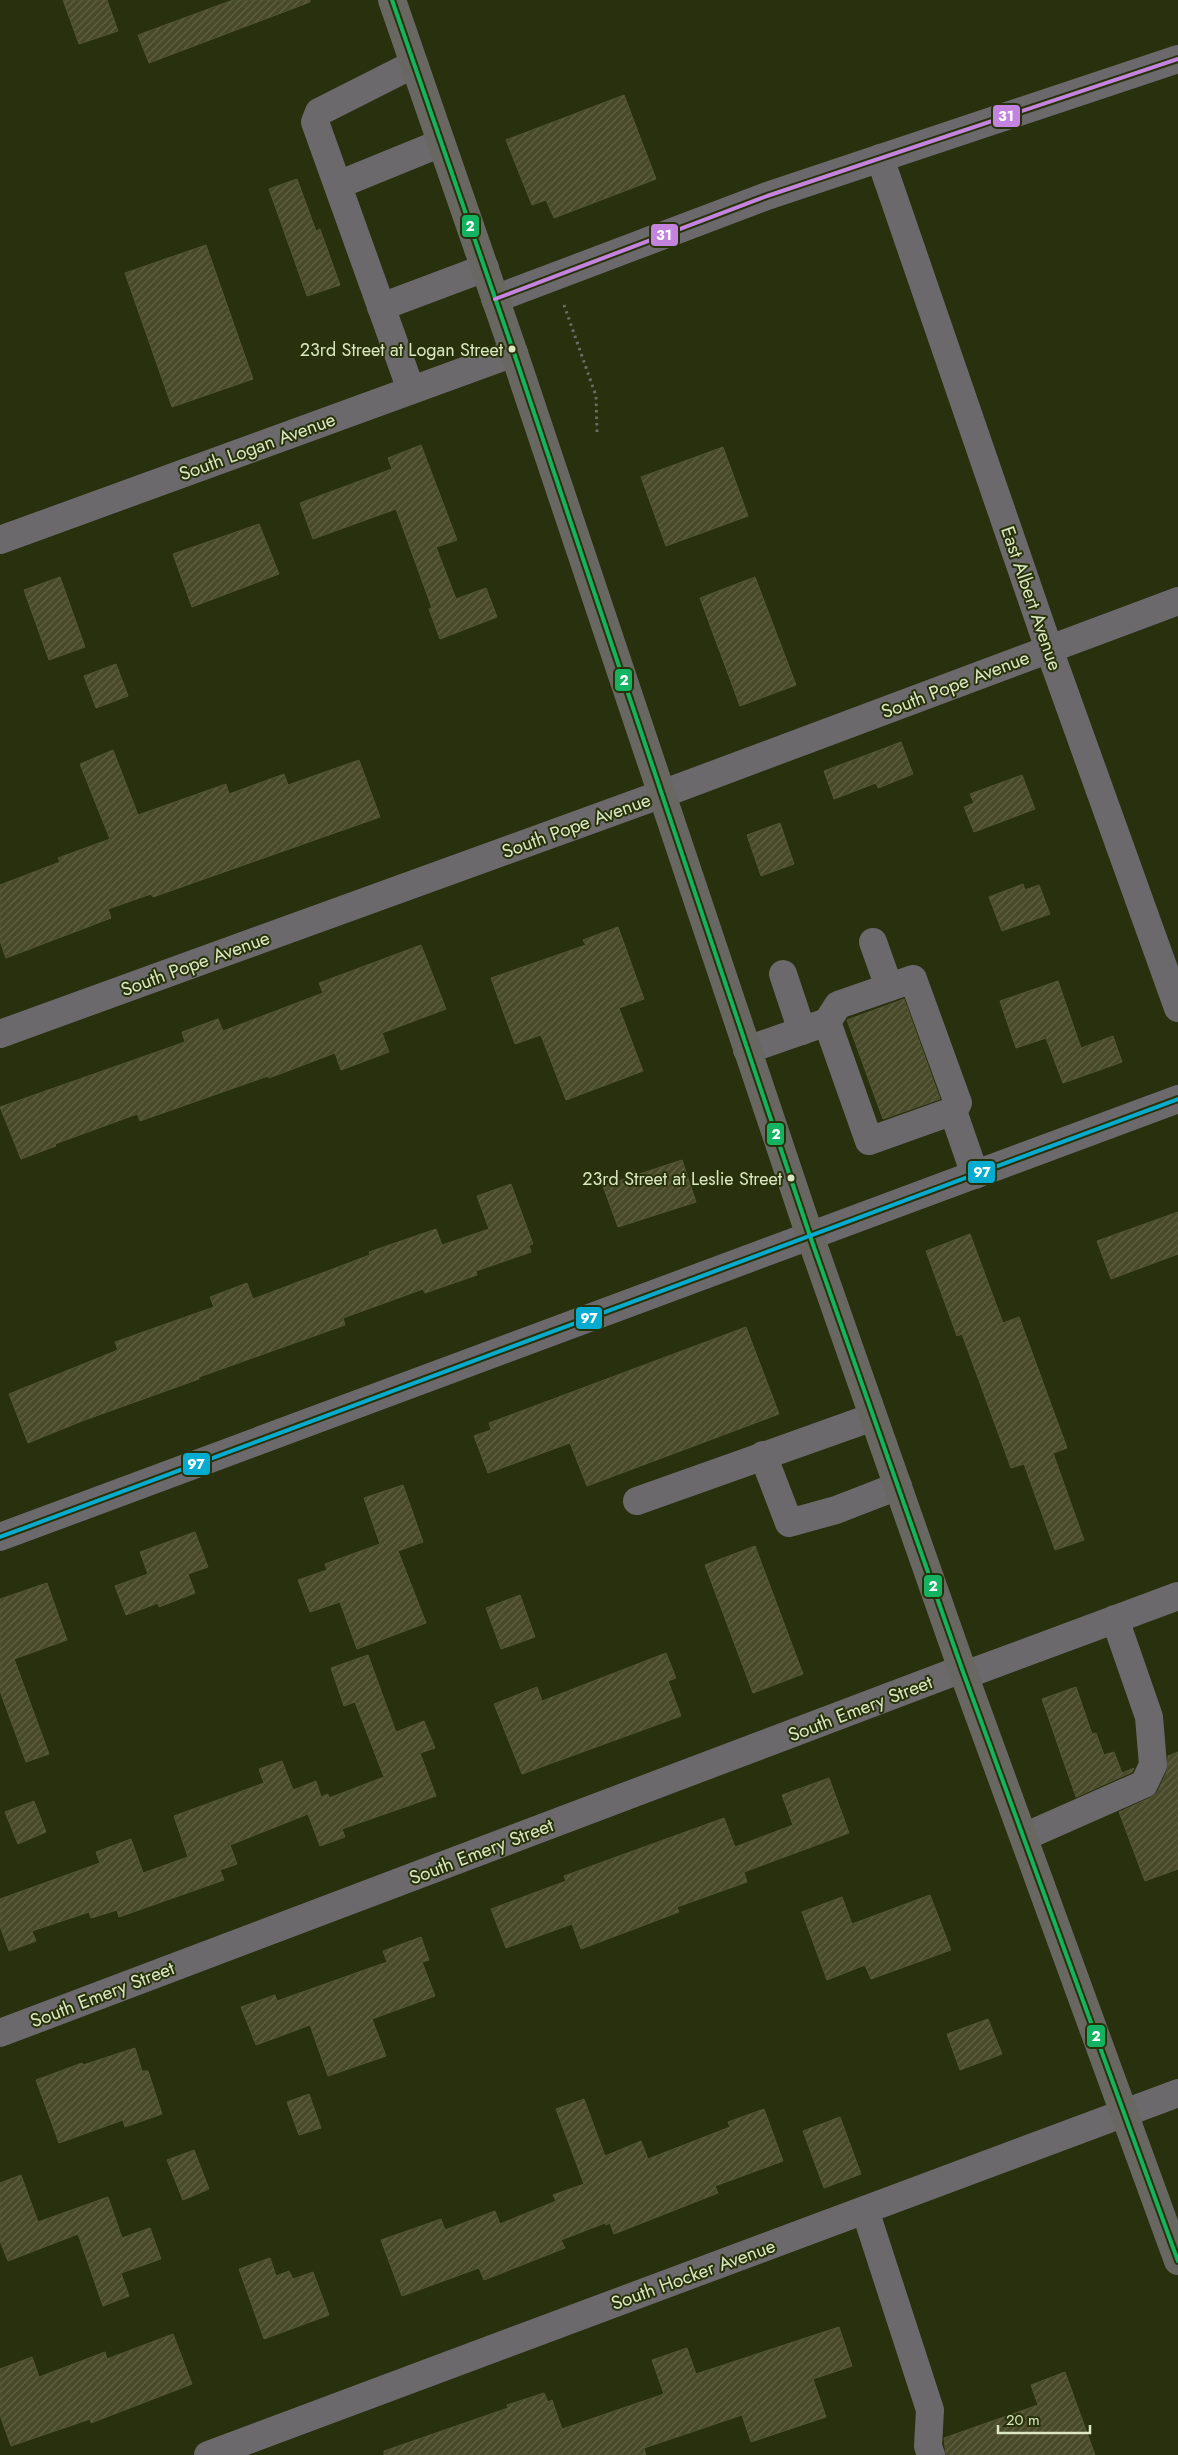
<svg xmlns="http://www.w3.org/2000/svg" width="1178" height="2455" viewBox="0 0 1178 2455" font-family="Jost,sans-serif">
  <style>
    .building { fill: url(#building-hatch); stroke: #535536 }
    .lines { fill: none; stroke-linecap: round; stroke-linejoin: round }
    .path { stroke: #6a6c64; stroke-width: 3; stroke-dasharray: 2.5 4; stroke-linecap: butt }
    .minor { stroke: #6b696c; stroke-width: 28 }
    .major { stroke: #686762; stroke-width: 28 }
    .bus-1-casing { stroke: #28320a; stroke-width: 8 }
    .bus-2-casing { stroke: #28320a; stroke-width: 8 }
    .bus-3-casing { stroke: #28320a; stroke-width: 8 }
    .bus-1 { stroke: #13b361; stroke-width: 4 }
    .bus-2 { stroke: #06acd0; stroke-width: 4 }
    .bus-3 { stroke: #c483df; stroke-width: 4 }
    .bus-dot { fill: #dbe7c2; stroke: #28320a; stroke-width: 2 }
    .labels { text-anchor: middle; stroke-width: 4; stroke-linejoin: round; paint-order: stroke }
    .bus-label { font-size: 18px; fill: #dbe7c2; stroke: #28320a; text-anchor: end }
    .street-label { font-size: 19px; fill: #dbe7c2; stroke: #28320a }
    .line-badge { stroke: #28320a; stroke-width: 2 }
    .badge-label { font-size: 14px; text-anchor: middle; font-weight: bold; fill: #fff }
  </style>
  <defs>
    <pattern id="building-hatch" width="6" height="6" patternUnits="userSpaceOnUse" patternTransform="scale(1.25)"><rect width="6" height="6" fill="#474928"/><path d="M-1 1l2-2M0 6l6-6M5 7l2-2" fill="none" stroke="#616346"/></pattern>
  </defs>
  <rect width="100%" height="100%" fill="#28300e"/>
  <g class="building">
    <polygon points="63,0 107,0 118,31 79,44"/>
    <polygon points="233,0 310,0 310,2 149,63 138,35"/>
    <polygon points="624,95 656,179 554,218 546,200 532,205 506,140"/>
    <polygon points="297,179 316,231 320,229 340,285 307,296 269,189"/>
    <polygon points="206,245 253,379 172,407 125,273"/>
    <polygon points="421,445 457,540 436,547 456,599 486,588 497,617 440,639 429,609 432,608 396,509 313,539 300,503 392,469 388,458"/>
    <polygon points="723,447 748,516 666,546 641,477"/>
    <polygon points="259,524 279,574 192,607 173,554"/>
    <polygon points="60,577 85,647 49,660 24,590"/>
    <polygon points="755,577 796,685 740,706 700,598"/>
    <polygon points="116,664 128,696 96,708 84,676"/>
    <polygon points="901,742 913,774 878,788 876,783 834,799 824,771"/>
    <polygon points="113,750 138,815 226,784 229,794 284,774 288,785 359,760 380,817 153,897 151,894 108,909 111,918 6,958 0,941 0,885 60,862 58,858 110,839 80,764"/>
    <polygon points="1022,775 1035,809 974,832 964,807 974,803 970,794"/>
    <polygon points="780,823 794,864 761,876 747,835"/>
    <polygon points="1023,884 1025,890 1039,885 1050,914 1002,931 989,897"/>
    <polygon points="618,927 644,999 619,1008 643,1071 566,1100 541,1035 515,1044 491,978 586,945 583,940"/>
    <polygon points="421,945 446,1009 382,1033 389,1052 341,1070 335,1053 269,1078 268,1076 140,1121 137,1114 55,1144 56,1146 21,1159 0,1107 185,1042 182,1032 218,1019 223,1031 323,993 319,983"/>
    <polygon points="1058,981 1081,1048 1113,1036 1122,1062 1063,1083 1046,1038 1016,1048 1000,1001"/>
    <polygon points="904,999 940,1099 883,1119 847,1020"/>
    <polygon points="682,1160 696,1202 618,1227 603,1186"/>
    <polygon points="511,1184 533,1244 529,1245 531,1252 476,1271 477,1275 425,1293 423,1289 343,1318 345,1325 199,1377 199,1379 82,1421 28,1443 9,1394 118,1350 115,1342 214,1307 210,1297 247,1283 253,1299 370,1255 369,1252 436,1229 442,1245 489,1229 477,1196"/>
    <polygon points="1178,1212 1178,1254 1111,1279 1097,1241"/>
    <polygon points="970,1234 1003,1323 1019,1317 1067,1448 1053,1453 1084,1540 1055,1550 1024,1464 1011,1468 962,1334 957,1336 926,1251"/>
    <polygon points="746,1327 779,1414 587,1486 570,1443 488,1473 474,1436 491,1430 489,1423"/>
    <polygon points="403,1485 423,1542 398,1551 426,1623 357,1649 340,1602 310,1612 298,1580 327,1570 325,1564 380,1544 364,1498"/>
    <polygon points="195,1532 208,1567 188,1574 195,1593 159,1607 158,1603 126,1615 115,1586 148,1574 140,1552"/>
    <polygon points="755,1546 803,1674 753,1693 705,1565"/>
    <polygon points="47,1583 67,1640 14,1659 49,1754 26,1762 0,1691 0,1599"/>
    <polygon points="520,1595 535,1637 501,1649 486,1608"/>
    <polygon points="666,1653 676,1678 668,1681 681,1716 522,1774 494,1704 537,1687 542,1701"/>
    <polygon points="368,1655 396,1732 424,1721 435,1748 420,1753 436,1796 342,1829 345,1837 320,1846 308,1814 230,1845 237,1864 220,1870 224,1880 119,1917 117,1910 91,1918 89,1912 32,1931 36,1941 9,1951 0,1926 0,1899 100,1863 96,1852 131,1839 143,1873 188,1857 174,1816 264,1783 259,1769 282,1761 293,1790 316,1781 321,1797 328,1794 329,1798 384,1777 355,1702 344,1706 331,1668"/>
    <polygon points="1076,1687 1092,1734 1096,1733 1104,1755 1114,1752 1122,1773 1134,1768 1132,1772 1076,1797 1042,1699"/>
    <polygon points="1178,1752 1178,1869 1145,1881 1119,1812 1150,1798 1158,1791 1167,1771 1168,1756"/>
    <polygon points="829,1778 849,1833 744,1872 747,1882 677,1907 679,1912 581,1949 572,1924 506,1948 491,1909 566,1881 564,1876 724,1818 735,1847 793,1825 782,1795"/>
    <polygon points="34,1801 46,1832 18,1844 5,1812"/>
    <polygon points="930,1895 951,1950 871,1979 865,1965 827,1980 802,1912 842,1897 852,1924"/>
    <polygon points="421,1937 429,1960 422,1962 435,1996 372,2019 386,2056 328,2076 310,2025 256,2045 241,2007 275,1995 277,2001 387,1962 383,1951"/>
    <polygon points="988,2019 1002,2054 960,2070 947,2034"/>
    <polygon points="135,2048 142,2071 148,2071 162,2114 125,2127 123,2120 59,2143 36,2080 82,2063 83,2065"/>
    <polygon points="309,2094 321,2128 299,2135 287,2102"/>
    <polygon points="584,2099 605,2156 641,2141 648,2159 730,2127 728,2122 764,2109 783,2161 715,2186 718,2193 614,2234 610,2223 606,2225 605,2223 561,2240 565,2248 484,2280 479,2268 402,2296 381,2240 441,2219 445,2230 495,2211 500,2224 556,2201 553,2195 584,2184 556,2109"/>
    <polygon points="840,2117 861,2174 824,2188 803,2131"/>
    <polygon points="194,2150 209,2189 183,2200 167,2160"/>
    <polygon points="21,2175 38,2222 108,2197 122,2238 150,2228 161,2259 121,2273 129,2296 103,2306 78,2234 8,2261 0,2241 0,2183"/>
    <polygon points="270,2258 276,2276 289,2271 293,2279 313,2272 329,2315 264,2339 239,2269"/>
    <polygon points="839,2327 852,2366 813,2379 826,2417 751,2442 742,2415 644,2448 646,2455 384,2455 384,2451 508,2408 507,2405 544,2393 548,2402 552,2400 562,2429 664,2394 652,2360 687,2348 696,2374"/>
    <polygon points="173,2334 192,2384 91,2423 90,2419 11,2446 0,2415 0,2369 32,2357 39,2377 105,2352 107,2359"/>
    <polygon points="1065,2372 1095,2455 946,2455 944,2438 1038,2405 1031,2385"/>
  </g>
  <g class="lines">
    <polyline class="path" points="564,305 596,396 597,432"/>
    <g class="minor">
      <polyline points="880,158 1049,649 1178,1008"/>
      <polyline points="338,185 441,143"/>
      <polyline points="495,299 767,196 1178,59"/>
      <polyline points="381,307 485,268"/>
      <polyline points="411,390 315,122 319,112 414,64"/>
      <polyline points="0,540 514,353"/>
      <polyline points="873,942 889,987"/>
      <polyline points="783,974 802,1031"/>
      <polyline points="827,1022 838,1005 913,979 958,1103 953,1111"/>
      <polyline points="0,1034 662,794 1178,601"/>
      <polyline points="747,1050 827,1022 869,1141 953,1111 975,1175"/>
      <polyline points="763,1455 789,1523 836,1510 898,1486"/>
      <polyline points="637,1501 873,1417"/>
      <polyline points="0,1537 1178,1099"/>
      <polyline points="965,1675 1178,1596"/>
      <polyline points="1024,1837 1144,1784 1153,1765 1149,1717 1115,1619"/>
      <polyline points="0,2033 962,1669"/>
      <polyline points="865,2210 930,2410 928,2446 931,2455"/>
      <polyline points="208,2455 1178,2093"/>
    </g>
    <polyline class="major" points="392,0 514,353 810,1236 962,1669 1178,2261"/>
    <g class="bus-1-casing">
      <polyline id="bus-1" points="392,0 514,353 810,1236 962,1669 1178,2261"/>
    </g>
    <g class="bus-2-casing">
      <polyline id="bus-2" points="0,1537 1178,1099"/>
    </g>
    <g class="bus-3-casing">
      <polyline id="bus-3" points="495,299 767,196 1178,59"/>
    </g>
    <use href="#bus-1" class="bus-1"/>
    <use href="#bus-2" class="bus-2"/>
    <use href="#bus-3" class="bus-3"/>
  </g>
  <g class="bus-dot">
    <circle cx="512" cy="349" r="4.5"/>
    <circle cx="791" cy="1178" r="4.5"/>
  </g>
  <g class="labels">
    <g class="bus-label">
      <text x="503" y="356">23rd Street at Logan Street</text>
      <text x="782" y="1185">23rd Street at Leslie Street</text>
    </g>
    <g class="street-label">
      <text transform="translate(257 446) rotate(-20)" y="7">South Logan Avenue</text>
      <text transform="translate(1032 598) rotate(71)" y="7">East Albert Avenue</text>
      <text transform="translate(955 684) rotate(-21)" y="7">South Pope Avenue</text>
      <text transform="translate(576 825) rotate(-20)" y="7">South Pope Avenue</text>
      <text transform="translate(195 963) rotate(-20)" y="7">South Pope Avenue</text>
      <text transform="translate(860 1708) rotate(-21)" y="7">South Emery Street</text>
      <text transform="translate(481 1851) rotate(-21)" y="7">South Emery Street</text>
      <text transform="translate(102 1994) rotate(-21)" y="7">South Emery Street</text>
      <text transform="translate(693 2274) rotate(-20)" y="7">South Hocker Avenue</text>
    </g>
  </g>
  <g class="line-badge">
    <rect x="992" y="104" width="29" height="24" rx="5" fill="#c483df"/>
    <rect x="461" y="214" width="19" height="24" rx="5" fill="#13b361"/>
    <rect x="650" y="223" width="29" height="24" rx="5" fill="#c483df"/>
    <rect x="614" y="668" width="19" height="24" rx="5" fill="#13b361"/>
    <rect x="766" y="1122" width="19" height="24" rx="5" fill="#13b361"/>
    <rect x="967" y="1160" width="29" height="24" rx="5" fill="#06acd0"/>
    <rect x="575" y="1306" width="28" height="24" rx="5" fill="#06acd0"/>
    <rect x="182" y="1452" width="29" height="24" rx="5" fill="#06acd0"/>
    <rect x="923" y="1574" width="20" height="24" rx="5" fill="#13b361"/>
    <rect x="1086" y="2024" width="20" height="24" rx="5" fill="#13b361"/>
  </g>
  <g class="badge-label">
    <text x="1006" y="121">31</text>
    <text x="470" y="231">2</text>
    <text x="664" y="240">31</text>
    <text x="624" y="685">2</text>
    <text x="776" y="1139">2</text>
    <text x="982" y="1177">97</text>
    <text x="589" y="1323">97</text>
    <text x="196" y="1469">97</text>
    <text x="933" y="1591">2</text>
    <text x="1096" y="2041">2</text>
  </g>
  <path d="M998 2425v8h92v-8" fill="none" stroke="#dbe7c2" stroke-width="2.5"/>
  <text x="1006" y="2425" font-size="15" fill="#dbe7c2" stroke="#28320a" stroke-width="4" paint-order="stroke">20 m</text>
</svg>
